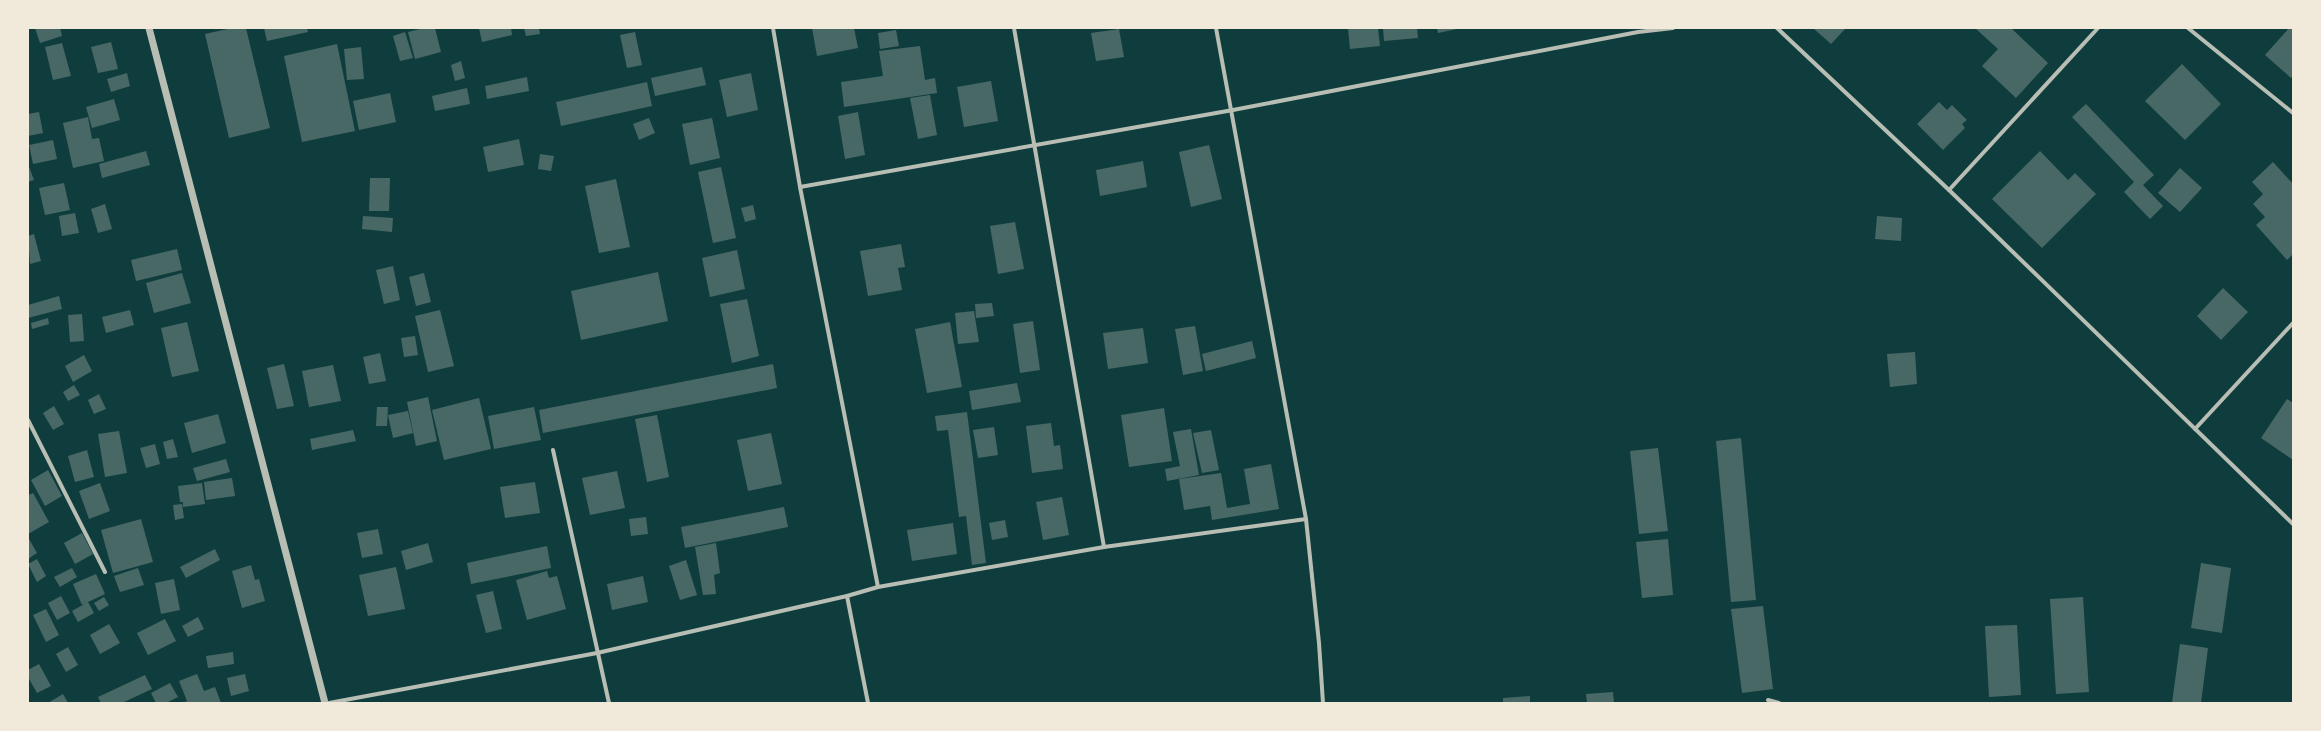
<svg xmlns="http://www.w3.org/2000/svg" width="2321" height="731" viewBox="0 0 2321 731" font-family="Ubuntu,sans-serif">
  <style>
    .building { fill: #486865 }
    .lines { fill: none; stroke-linecap: round; stroke-linejoin: round }
    .minor { stroke: #b8beb3; stroke-width: 4 }
    .tertiary { stroke: #b8beb3; stroke-width: 7 }
  </style>
  <rect width="100%" height="100%" fill="#0f3d3e"/>
  <g class="building">
    <polygon points="35,28 60,28 62,36 40,43"/>
    <polygon points="232,28 246,28 270,128 229,138 205,34"/>
    <polygon points="264,28 307,28 308,32 267,41"/>
    <polygon points="424,28 435,28 441,52 415,59 408,32"/>
    <polygon points="479,28 511,28 512,35 482,42"/>
    <polygon points="524,28 539,28 540,34 526,36"/>
    <polygon points="812,28 854,28 858,48 817,56"/>
    <polygon points="1348,28 1378,28 1380,46 1350,49"/>
    <polygon points="1383,28 1417,28 1418,38 1384,41"/>
    <polygon points="1437,28 1457,28 1457,29 1438,33"/>
    <polygon points="1813,28 1846,28 1831,44"/>
    <polygon points="1975,28 2011,28 2048,63 2016,98 1982,66 1998,49"/>
    <polygon points="2289,28 2293,28 2293,75 2291,78 2265,55"/>
    <polygon points="1119,29 1124,57 1096,61 1091,33"/>
    <polygon points="896,30 899,46 880,49 878,33"/>
    <polygon points="405,32 413,58 400,61 393,36"/>
    <polygon points="635,32 642,65 627,68 620,35"/>
    <polygon points="111,42 118,69 98,73 91,47"/>
    <polygon points="62,43 71,76 53,80 45,47"/>
    <polygon points="337,44 355,131 302,142 284,56"/>
    <polygon points="920,46 925,80 935,78 937,93 844,107 841,82 883,76 879,51"/>
    <polygon points="361,47 364,79 347,80 344,49"/>
    <polygon points="461,61 465,78 455,81 451,65"/>
    <polygon points="2182,64 2221,104 2185,140 2145,101"/>
    <polygon points="702,67 706,85 655,96 651,78"/>
    <polygon points="127,73 130,86 111,92 107,79"/>
    <polygon points="751,73 758,110 727,117 719,80"/>
    <polygon points="527,77 529,91 487,99 485,86"/>
    <polygon points="991,81 998,121 964,127 957,87"/>
    <polygon points="647,82 652,106 561,126 556,102"/>
    <polygon points="467,88 470,104 435,111 432,96"/>
    <polygon points="390,93 396,122 359,130 353,101"/>
    <polygon points="930,95 937,135 918,139 910,98"/>
    <polygon points="114,99 120,120 92,128 86,107"/>
    <polygon points="1939,102 1947,110 1952,105 1967,120 1962,124 1965,128 1943,150 1917,124"/>
    <polygon points="2086,104 2154,175 2143,185 2163,206 2150,219 2124,192 2134,182 2072,117"/>
    <polygon points="39,112 43,133 28,136 28,114"/>
    <polygon points="858,112 865,155 845,159 838,116"/>
    <polygon points="88,117 92,139 99,138 104,161 73,168 63,123"/>
    <polygon points="649,118 655,133 639,140 633,124"/>
    <polygon points="712,118 720,158 690,165 682,124"/>
    <polygon points="519,139 524,165 488,172 483,147"/>
    <polygon points="53,140 57,159 33,164 29,145"/>
    <polygon points="1209,145 1222,199 1191,207 1179,152"/>
    <polygon points="146,151 150,165 102,178 99,164"/>
    <polygon points="2040,151 2068,180 2075,173 2096,194 2042,248 1992,199"/>
    <polygon points="540,154 554,156 551,171 538,169"/>
    <polygon points="1143,161 1147,187 1100,196 1096,170"/>
    <polygon points="2273,162 2293,184 2293,254 2287,260 2256,225 2265,217 2253,204 2263,194 2252,182"/>
    <polygon points="28,164 34,180 28,182"/>
    <polygon points="721,167 736,238 713,243 698,172"/>
    <polygon points="2180,168 2202,188 2180,212 2158,193"/>
    <polygon points="370,178 390,178 389,211 369,211"/>
    <polygon points="616,179 630,247 599,253 585,186"/>
    <polygon points="64,183 70,210 45,215 39,188"/>
    <polygon points="105,204 112,229 98,233 91,209"/>
    <polygon points="753,205 756,219 745,222 741,208"/>
    <polygon points="75,213 79,233 62,236 59,216"/>
    <polygon points="363,216 393,218 392,232 362,229"/>
    <polygon points="1877,216 1902,218 1901,241 1875,239"/>
    <polygon points="1015,222 1024,269 998,274 990,226"/>
    <polygon points="34,234 41,261 30,264 28,236"/>
    <polygon points="901,244 905,267 898,268 902,290 868,296 860,251"/>
    <polygon points="177,249 182,270 136,281 131,260"/>
    <polygon points="737,250 745,289 710,297 702,258"/>
    <polygon points="393,266 400,300 384,304 376,270"/>
    <polygon points="658,272 668,321 581,340 571,291"/>
    <polygon points="182,273 191,303 154,313 146,283"/>
    <polygon points="424,273 431,302 416,306 409,277"/>
    <polygon points="2223,288 2248,312 2221,340 2197,316"/>
    <polygon points="59,296 62,309 28,318 28,305"/>
    <polygon points="747,299 759,356 732,363 720,304"/>
    <polygon points="992,303 994,316 976,318 975,304"/>
    <polygon points="130,310 134,325 106,333 102,317"/>
    <polygon points="440,310 454,366 428,372 415,316"/>
    <polygon points="974,311 979,342 958,344 955,313"/>
    <polygon points="82,314 84,341 70,342 68,315"/>
    <polygon points="48,318 49,324 32,329 31,323"/>
    <polygon points="1033,321 1040,370 1020,373 1013,324"/>
    <polygon points="187,322 199,371 172,377 161,328"/>
    <polygon points="950,322 962,387 927,393 915,329"/>
    <polygon points="1195,326 1203,371 1183,375 1175,329"/>
    <polygon points="1143,328 1148,363 1108,369 1103,333"/>
    <polygon points="415,336 418,355 404,357 401,338"/>
    <polygon points="1252,341 1256,358 1206,371 1202,354"/>
    <polygon points="1915,352 1917,384 1890,387 1887,354"/>
    <polygon points="380,353 386,381 369,384 363,357"/>
    <polygon points="84,355 92,371 73,382 65,366"/>
    <polygon points="284,364 294,406 277,409 267,368"/>
    <polygon points="773,364 777,388 543,433 539,410"/>
    <polygon points="333,365 341,401 309,407 302,371"/>
    <polygon points="1017,383 1021,402 972,410 969,391"/>
    <polygon points="74,385 80,395 68,401 63,392"/>
    <polygon points="99,394 106,409 94,414 88,400"/>
    <polygon points="428,397 437,441 416,446 407,402"/>
    <polygon points="479,398 491,449 444,460 432,410"/>
    <polygon points="2287,399 2293,403 2293,460 2261,438"/>
    <polygon points="54,406 64,424 53,430 43,413"/>
    <polygon points="377,407 388,407 387,426 376,426"/>
    <polygon points="534,407 541,440 494,449 488,416"/>
    <polygon points="1164,408 1172,461 1129,467 1121,415"/>
    <polygon points="408,411 413,433 393,438 388,415"/>
    <polygon points="967,412 986,563 972,565 966,516 959,517 948,430 937,431 935,416"/>
    <polygon points="218,414 226,443 192,453 184,423"/>
    <polygon points="657,415 669,477 647,482 635,419"/>
    <polygon points="1051,423 1054,446 1060,445 1063,469 1032,473 1026,426"/>
    <polygon points="994,427 998,455 978,458 973,430"/>
    <polygon points="1191,429 1199,475 1167,481 1165,469 1180,466 1173,432"/>
    <polygon points="353,430 356,441 312,450 310,439"/>
    <polygon points="1211,430 1219,470 1202,473 1193,433"/>
    <polygon points="119,431 127,473 105,477 98,434"/>
    <polygon points="771,433 782,484 748,491 737,440"/>
    <polygon points="1741,438 1756,600 1731,602 1716,441"/>
    <polygon points="173,439 178,457 167,459 163,442"/>
    <polygon points="155,444 160,464 146,468 140,448"/>
    <polygon points="1658,448 1668,531 1639,534 1630,451"/>
    <polygon points="87,450 94,477 75,482 68,456"/>
    <polygon points="226,459 230,472 197,481 193,468"/>
    <polygon points="1271,464 1279,509 1212,520 1210,506 1184,510 1179,479 1221,473 1227,508 1250,504 1244,469"/>
    <polygon points="48,470 62,496 45,506 31,480"/>
    <polygon points="617,471 625,508 590,515 582,478"/>
    <polygon points="232,478 235,496 206,500 204,482"/>
    <polygon points="535,482 540,513 505,518 500,487"/>
    <polygon points="100,483 110,511 89,519 79,491"/>
    <polygon points="202,483 205,504 183,507 183,502 180,502 178,486"/>
    <polygon points="33,493 49,522 28,534 28,495"/>
    <polygon points="1062,497 1069,535 1043,540 1036,502"/>
    <polygon points="182,504 184,518 175,520 173,505"/>
    <polygon points="784,507 788,527 685,548 681,527"/>
    <polygon points="646,517 648,534 631,536 629,519"/>
    <polygon points="141,519 153,562 113,573 101,530"/>
    <polygon points="1005,520 1008,537 992,540 989,523"/>
    <polygon points="953,523 957,554 912,561 907,530"/>
    <polygon points="378,529 383,554 362,558 357,533"/>
    <polygon points="82,533 93,554 75,564 64,543"/>
    <polygon points="28,537 37,553 28,559"/>
    <polygon points="1668,539 1673,595 1642,598 1636,542"/>
    <polygon points="428,543 433,562 406,570 401,551"/>
    <polygon points="716,543 720,573 714,575 716,594 703,595 695,547"/>
    <polygon points="547,546 551,568 471,584 467,563"/>
    <polygon points="215,549 220,560 186,578 180,567"/>
    <polygon points="37,559 46,576 37,582 28,564"/>
    <polygon points="686,560 697,595 680,600 669,566"/>
    <polygon points="2201,563 2231,568 2222,633 2191,628"/>
    <polygon points="251,565 255,580 259,579 265,601 242,608 232,571"/>
    <polygon points="396,567 405,609 368,616 359,575"/>
    <polygon points="72,568 77,577 60,587 54,577"/>
    <polygon points="138,568 144,585 120,592 114,576"/>
    <polygon points="547,571 549,578 557,576 566,609 527,620 516,580"/>
    <polygon points="96,574 105,594 88,602 94,613 78,622 72,611 88,602 82,605 73,584"/>
    <polygon points="643,576 648,602 612,610 607,584"/>
    <polygon points="174,579 180,610 161,614 155,583"/>
    <polygon points="493,591 502,629 486,633 476,595"/>
    <polygon points="61,596 70,613 57,620 48,603"/>
    <polygon points="104,597 109,605 99,611 94,603"/>
    <polygon points="2083,597 2089,692 2056,694 2050,599"/>
    <polygon points="1763,606 1773,689 1742,693 1731,609"/>
    <polygon points="46,609 59,635 46,642 33,615"/>
    <polygon points="198,617 204,629 188,637 182,626"/>
    <polygon points="165,619 176,641 148,655 137,633"/>
    <polygon points="109,624 120,643 100,654 90,635"/>
    <polygon points="2017,625 2021,695 1989,697 1985,626"/>
    <polygon points="2180,644 2208,648 2201,703 2172,703"/>
    <polygon points="68,647 78,665 66,672 56,654"/>
    <polygon points="233,652 234,664 208,668 206,656"/>
    <polygon points="39,664 51,686 37,693 28,677 28,670"/>
    <polygon points="197,674 204,691 215,687 221,703 182,703 187,701 179,681"/>
    <polygon points="245,674 249,691 231,696 227,678"/>
    <polygon points="145,675 152,689 122,703 101,703 98,697"/>
    <polygon points="170,683 178,697 166,703 156,703 151,693"/>
    <polygon points="1613,692 1614,703 1587,703 1586,694"/>
    <polygon points="63,694 68,703 48,703"/>
    <polygon points="1530,696 1530,703 1503,703 1503,698"/>
  </g>
  <g class="lines">
    <g class="minor">
      <polyline points="773,28 800,187 878,587"/>
      <polyline points="1014,28 1104,547"/>
      <polyline points="1216,28 1306,519 1319,643 1323,703"/>
      <polyline points="1777,28 1949,190 2293,524"/>
      <polyline points="2188,28 2293,113"/>
      <polyline points="800,187 1233,110 1638,32 1673,28"/>
      <polyline points="1949,190 2098,28"/>
      <polyline points="28,420 105,572"/>
      <polyline points="2195,429 2293,323"/>
      <polyline points="553,450 609,703"/>
      <polyline points="847,596 868,703"/>
      <polyline points="1768,700 1779,703"/>
      <polyline points="329,703 597,653 847,596 878,587 1104,547 1306,519"/>
    </g>
    <polyline class="tertiary" points="149,28 325,703"/>
  </g>
  <rect width="2321" height="731" fill="none" stroke="#f1e9da" stroke-width="58"/>
</svg>
